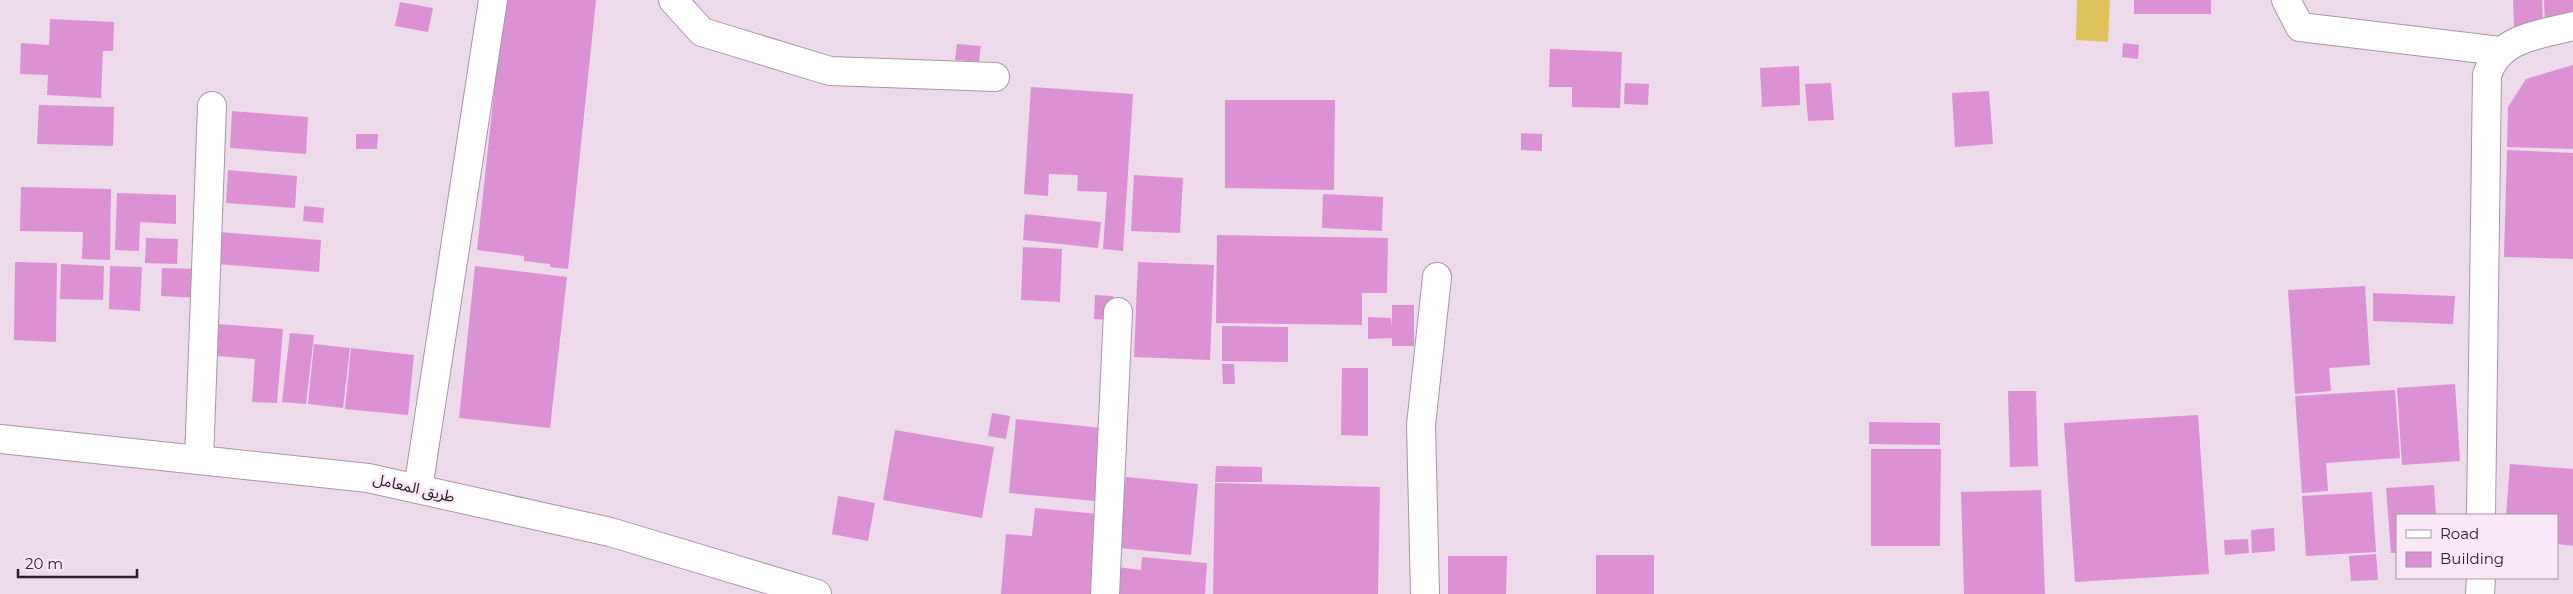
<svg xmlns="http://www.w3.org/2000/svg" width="2573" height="594" viewBox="0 0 2573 594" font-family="Montserrat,'Noto Sans Arabic',sans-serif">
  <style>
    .water { fill: #dec25b }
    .building { fill: #dd91d5 }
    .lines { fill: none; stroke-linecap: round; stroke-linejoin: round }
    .street-casing { stroke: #a896a5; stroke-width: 30 }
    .secondary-casing { stroke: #a896a5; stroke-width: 30 }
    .street { stroke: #fff; stroke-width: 28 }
    .secondary { stroke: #fff; stroke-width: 28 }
    .labels { text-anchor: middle; stroke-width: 5; stroke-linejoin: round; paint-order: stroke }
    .street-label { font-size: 15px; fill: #272127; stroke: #fae7f7 }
  </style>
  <rect width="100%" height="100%" fill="#eddaea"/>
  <polygon class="water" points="2077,0 2110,0 2108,42 2076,40"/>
  <g class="building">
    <polygon points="504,0 596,0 568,269 550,267 550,264 524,261 524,256 477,250"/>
    <rect x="2134" y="0" width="77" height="14"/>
    <polygon points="2513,0 2542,0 2543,26 2514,27"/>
    <polygon points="2544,0 2573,0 2573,13 2545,24"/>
    <polygon points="400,2 433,8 428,32 395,26"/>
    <polygon points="50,19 114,22 113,51 103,51 101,98 47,95 48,75 20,74 21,43 49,45"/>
    <polygon points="2123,43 2139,45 2138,59 2122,57"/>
    <polygon points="957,44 981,46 979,62 955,60"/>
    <polygon points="1550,49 1622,52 1620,108 1572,107 1572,87 1549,87"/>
    <polygon points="2573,65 2573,149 2507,147 2508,107 2526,79"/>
    <polygon points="1799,66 1800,105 1762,107 1760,68"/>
    <polygon points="1625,83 1649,84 1648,105 1624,104"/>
    <polygon points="1831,83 1834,120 1808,121 1805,84"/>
    <polygon points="1031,87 1133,94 1123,251 1103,249 1107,192 1077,191 1078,175 1049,174 1048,196 1024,194"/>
    <polygon points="1989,91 1993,144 1955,147 1952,93"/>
    <polygon points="1225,100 1335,100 1334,190 1225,188"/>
    <polygon points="39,105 114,107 113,146 37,144"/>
    <polygon points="232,111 308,117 306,154 230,148"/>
    <polygon points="1521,133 1542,134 1542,151 1521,150"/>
    <polygon points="356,134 378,134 377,149 356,149"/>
    <polygon points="2507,150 2573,153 2573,259 2504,257"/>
    <polygon points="228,170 297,176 295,208 226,203"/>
    <polygon points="1134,175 1183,178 1180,233 1131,231"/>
    <polygon points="21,187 111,189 110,260 82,259 83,232 20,231"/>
    <polygon points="117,193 176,195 176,224 140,222 139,251 115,250"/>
    <polygon points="1323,194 1383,197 1382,231 1322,228"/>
    <polygon points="304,206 324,208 323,223 303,221"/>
    <polygon points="1025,214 1101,222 1098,248 1023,240"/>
    <polygon points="219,232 321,240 319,272 217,264"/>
    <polygon points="1217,235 1388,238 1387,293 1362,293 1362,325 1216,323"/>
    <polygon points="146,238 178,239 177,264 145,263"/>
    <polygon points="1023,247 1062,249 1060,302 1021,300"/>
    <polygon points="15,262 57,263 56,342 14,340"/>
    <polygon points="1138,262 1214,265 1210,360 1134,357"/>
    <polygon points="61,264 104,266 103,300 60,299"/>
    <polygon points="110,266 142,267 140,311 109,309"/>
    <polygon points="475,266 567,277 550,428 459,418"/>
    <polygon points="162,268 200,269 199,298 161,296"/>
    <polygon points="2365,286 2370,365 2329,368 2331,391 2295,394 2288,290"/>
    <polygon points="2373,293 2455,296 2453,324 2373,321"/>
    <polygon points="1095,295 1113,296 1112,320 1094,319"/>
    <polygon points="1392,305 1414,305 1414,346 1392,346 1392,338 1368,339 1368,317 1391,318 1392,327"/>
    <polygon points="219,324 283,329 277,403 252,402 255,359 216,356"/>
    <polygon points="1222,326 1288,327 1288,362 1222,361"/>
    <polygon points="290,333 314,335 306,404 282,402"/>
    <polygon points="314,344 350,348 343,408 308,404"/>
    <polygon points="351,348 414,355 408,415 345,409"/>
    <polygon points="1222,364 1234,364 1235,384 1223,384"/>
    <polygon points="1342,368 1368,368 1368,436 1341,435"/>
    <polygon points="2455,384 2460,461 2402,465 2397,388"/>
    <polygon points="2395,390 2400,458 2326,463 2328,491 2302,493 2295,396"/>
    <polygon points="2008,391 2036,391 2038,466 2010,467"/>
    <polygon points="992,413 1010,416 1006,439 988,436"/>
    <polygon points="2198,415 2209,574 2075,582 2064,423"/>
    <polygon points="1016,419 1102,428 1095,501 1009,493"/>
    <polygon points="1869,422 1940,423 1940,445 1869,444"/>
    <polygon points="895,430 994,447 982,518 883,500"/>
    <polygon points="1871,449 1941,449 1940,546 1871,546"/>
    <polygon points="2510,464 2573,469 2573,546 2557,544 2557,515 2506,515"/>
    <polygon points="1216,466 1262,467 1262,482 1215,482"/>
    <polygon points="1126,477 1198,484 1191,555 1119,548"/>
    <polygon points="1215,483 1380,487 1378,594 1213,594"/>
    <polygon points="2434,485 2436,515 2397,515 2397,553 2391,553 2386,488"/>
    <polygon points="2041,490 2045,594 1964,594 1961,492"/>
    <polygon points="2372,492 2376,552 2306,556 2302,496"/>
    <polygon points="838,496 875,503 868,541 832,534"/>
    <polygon points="1035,508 1098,514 1091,594 1001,594 1006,534 1032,536"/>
    <polygon points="2274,528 2275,551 2252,553 2251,530"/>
    <polygon points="2248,539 2249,553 2225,555 2224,540"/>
    <polygon points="2376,554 2378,580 2351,581 2349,556"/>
    <rect x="1596" y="555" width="58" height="39"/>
    <polygon points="1448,556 1507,556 1506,594 1448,594"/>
    <polygon points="1142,557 1207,563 1205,594 1113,594 1116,567 1141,570"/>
  </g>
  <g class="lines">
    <g class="street-casing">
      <g id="street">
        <polyline points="673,0 702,32 830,71 995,77"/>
        <polyline points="2286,0 2300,27 2500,51"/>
        <polyline points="199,460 212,106"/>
        <polyline points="418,489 493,0"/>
        <path d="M2481 515 2487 75C2499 37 2539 35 2573 26"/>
        <polyline points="1105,594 1118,312"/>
        <polyline points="1425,594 1421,425 1437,277"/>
        <polyline points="2480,594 2481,578"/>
      </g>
    </g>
    <g class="secondary-casing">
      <polyline id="secondary" points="0,439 368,478 610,532 817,594"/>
    </g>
    <use href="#street" class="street"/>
    <use href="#secondary" class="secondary"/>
  </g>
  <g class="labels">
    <g class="street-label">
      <text transform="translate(414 488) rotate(13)" y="5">طريق المعامل</text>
    </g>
  </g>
  <rect x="2396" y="514" width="162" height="65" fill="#fae7f7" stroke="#a698a4"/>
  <rect x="2406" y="530" width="25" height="8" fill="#ffffff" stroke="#a698a4"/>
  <text x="2440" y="539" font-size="15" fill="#272127">Road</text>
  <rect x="2406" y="552" width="25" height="15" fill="#dd91d5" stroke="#a698a4"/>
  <text x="2440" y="564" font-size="15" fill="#272127">Building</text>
  <path d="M18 569v8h119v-8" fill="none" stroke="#272127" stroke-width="2.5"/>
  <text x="25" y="569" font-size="15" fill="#272127" stroke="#fae7f7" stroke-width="4" paint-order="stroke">20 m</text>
</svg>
